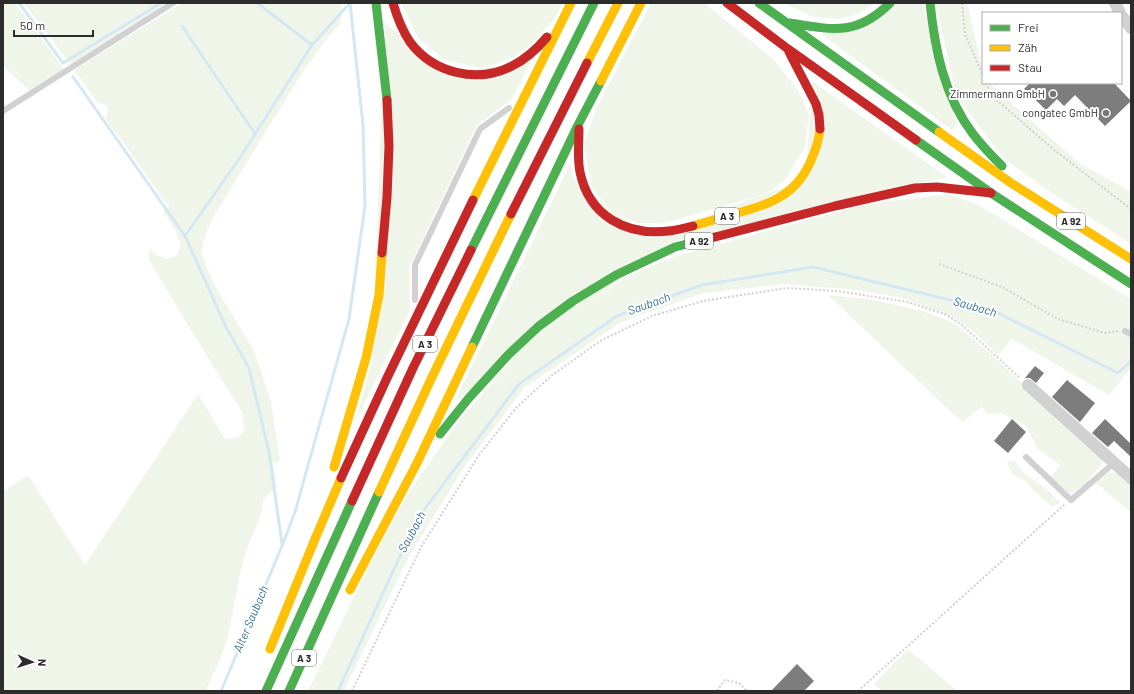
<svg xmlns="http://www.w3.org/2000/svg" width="1134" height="694" viewBox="0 0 1134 694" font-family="Barlow,sans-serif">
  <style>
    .green { fill: #f0f5ea }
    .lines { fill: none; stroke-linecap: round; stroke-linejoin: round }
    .stream { stroke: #d4e8f3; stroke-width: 3 }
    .building { fill: #7d7d7d }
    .path { stroke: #d1d1d1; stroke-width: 2; stroke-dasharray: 2 2; stroke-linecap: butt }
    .lane { stroke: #d1d1d1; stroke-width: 6 }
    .street { stroke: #d1d1d1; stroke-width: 12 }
    .fast { stroke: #4caf50; stroke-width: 9 }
    .slow { stroke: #ffc107; stroke-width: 9 }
    .jam { stroke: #c62828; stroke-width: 9 }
    .poi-dot { fill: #767676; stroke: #fff; stroke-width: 1.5 }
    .labels { text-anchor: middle; stroke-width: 4; stroke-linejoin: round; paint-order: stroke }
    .shield { fill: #fff; stroke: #6b6b6b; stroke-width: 1 }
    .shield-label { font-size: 10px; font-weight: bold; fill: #2c2c2c }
    .poi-label { font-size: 11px; fill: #2c2c2c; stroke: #fff; text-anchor: end }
    .water-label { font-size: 12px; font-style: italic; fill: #337296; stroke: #fff }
  </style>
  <rect width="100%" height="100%" fill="#fff"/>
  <g class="green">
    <polygon points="3,3 15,3 64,69 29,90 3,66"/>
    <polygon points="24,3 167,3 71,65"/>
    <path d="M182 3H340L343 11 339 26 328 37 300 76 212 219 203 242 202 255 215 286 254 351 271 401 280 461 273 463 277 487 263 500C263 520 251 533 246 552 237 579 235 607 228 635 223 655 214 673 205 691H3V492L28 475 85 565 198 394 225 439 238 438 245 429 242 412 189 327 149 260V248L157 255 167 259 176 256 181 246 175 229 163 212 170 206 165 202 126 146 106 120 108 108 104 104 98 103 74 70Z"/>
    <polygon points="401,3 563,3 553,20 531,45 514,57 482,68 445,60 419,39"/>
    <polygon points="651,3 704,3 772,58 798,90 809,115 805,147 785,180 768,193 665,223 637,223 611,210 592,188 584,144 596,109"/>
    <polygon points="784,3 875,3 858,14 839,19 813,17"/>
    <polygon points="897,3 922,3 957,125 952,130 821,34"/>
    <polygon points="936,3 967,3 983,72 983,83 989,83 1079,163 1131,192 1131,244 1049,191 1002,157 956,95"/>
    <polygon points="385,23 448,74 531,61 512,99 477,125 409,268 410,310 356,420 372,361"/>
    <polygon points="812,81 947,177 670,243 455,401 570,164 574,179 648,237 806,179"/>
    <polygon points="949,194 979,205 1131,299 1131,368 1109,395 1012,339 998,355 972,330 951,316 903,298 857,290 783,284 704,293 621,322 524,388 465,466 408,558 344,691 308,691 378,548 408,494 457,423 520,351 626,277 676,256 867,204"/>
    <polygon points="828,295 869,299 923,311 956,324 995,358 1094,450 1104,462 1084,485 1070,494 1051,477 1060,465 1038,449 1026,426 1001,413 987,414 982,406 963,422 949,410"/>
    <polygon points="1014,460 1025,474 1050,492 1060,503 1052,507 1033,490 1027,482 1012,474 1007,463"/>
    <polygon points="1119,472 1131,483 1131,512 1097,484 1097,482 1108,473"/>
    <polygon points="908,649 957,691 883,691 874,684"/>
  </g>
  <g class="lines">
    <g class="stream">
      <polyline points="19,3 63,63 161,3"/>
      <polyline points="257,3 312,45"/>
      <polyline points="182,26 255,134"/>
      <polyline points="73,77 185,236 226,327 249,368 269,452 282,544"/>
      <polyline points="185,236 241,156 312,45 350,3"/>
      <polyline points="221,691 282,546 295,512 349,319 365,206 363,125 350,3"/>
      <polyline points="338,691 417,519 519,384 617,316 702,285 813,267 992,310 1118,373 1131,361"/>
    </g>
  </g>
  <g class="building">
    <polygon points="1030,83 1114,83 1131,101 1105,126 1075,95 1064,106 1057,99 1046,110 1024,89"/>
    <polygon points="1035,366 1044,373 1036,383 1030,378 1025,378"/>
    <polygon points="1067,380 1095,403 1080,422 1052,397"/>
    <polygon points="1012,419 1026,432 1008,453 994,441"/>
    <polygon points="1105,419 1131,444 1131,457 1114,441 1108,447 1092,433"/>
    <polygon points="797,664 814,681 804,691 771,691"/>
  </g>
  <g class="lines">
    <g class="path">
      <polyline points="962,3 965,34 983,76"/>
      <polyline points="986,83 991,95 1053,149 1131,209"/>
      <polyline points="939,264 1002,287 1058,319 1105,333 1118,331"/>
      <polyline points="352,691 421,547 479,455 516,408 551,376 600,341 652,316 703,301 787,288 837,291 908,302 947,315 963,326 1020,378"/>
      <polyline points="717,691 725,680 739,683 747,691"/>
      <polyline points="858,691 1065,504"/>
    </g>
    <g class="lane">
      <polyline points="3,111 173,3"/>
      <polyline points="415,300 415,265 480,129 509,108"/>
      <polyline points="1125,331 1131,334"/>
      <polyline points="1026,457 1071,500 1114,463"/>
    </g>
    <g class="street">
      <polyline points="1115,3 1120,13"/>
      <polyline points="1121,15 1131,28"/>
      <polyline points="1028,385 1131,478"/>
    </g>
    <g class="fast">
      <polyline points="376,3 387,100"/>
      <polyline points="759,3 939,132"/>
      <path d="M930 3C935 50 944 96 973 134 982 146 992 156 1002 166"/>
      <path d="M790 23C833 30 857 36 890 3"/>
      <polyline points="916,140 991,193 1131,284"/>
      <polyline points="471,250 594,3"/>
      <polyline points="472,347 578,125 601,81"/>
      <polyline points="440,434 468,399 508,355 539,326 573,301 616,275 675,247 715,237"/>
      <polyline points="266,691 352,501"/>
      <polyline points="289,691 379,492"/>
    </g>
    <g class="slow">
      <polyline points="587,63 618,3"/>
      <polyline points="601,81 641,3"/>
      <polyline points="939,132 1011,183 1131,259"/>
      <polyline points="473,200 571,3"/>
      <path d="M693 226C707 222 721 218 734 214 770 204 797 196 812 158 816 149 819 139 820 129"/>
      <polyline points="334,467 366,358 379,295 382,253"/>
      <polyline points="379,492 432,377 511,214"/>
      <polyline points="350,590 417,463 472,347"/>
      <polyline points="270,649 315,539 341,478"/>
    </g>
    <g class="jam">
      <path d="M393 3C397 17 402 30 410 42 433 73 477 84 512 66 526 59 537 49 547 37"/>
      <polyline points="727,3 788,49 916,140"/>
      <polyline points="789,52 816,104 819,115 820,129"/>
      <path d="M579 129C579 143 577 158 580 172 589 216 626 236 669 231 677 230 685 228 693 226"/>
      <polyline points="511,214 587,63"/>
      <polyline points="715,237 835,206 915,188 937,187 991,193"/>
      <polyline points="382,253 387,197 389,146 387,100"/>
      <polyline points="341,478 387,378 473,200"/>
      <polyline points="352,501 413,368 471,250"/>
    </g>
  </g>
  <g class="poi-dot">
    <circle cx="1053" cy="94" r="4"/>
    <circle cx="1106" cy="113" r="4"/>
  </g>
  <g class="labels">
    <g class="shield">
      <rect x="715" y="208" width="24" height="16" rx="3"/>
      <rect x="1057" y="213" width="28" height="16" rx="3"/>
      <rect x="685" y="233" width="28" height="16" rx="3"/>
      <rect x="413" y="336" width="24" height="16" rx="3"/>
      <rect x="292" y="650" width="24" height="16" rx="3"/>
    </g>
    <g class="shield-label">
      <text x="727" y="220">A 3</text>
      <text x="1071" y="225">A 92</text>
      <text x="699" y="245">A 92</text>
      <text x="425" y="348">A 3</text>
      <text x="304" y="662">A 3</text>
    </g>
    <g class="poi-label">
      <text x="1045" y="98">Zimmermann GmbH</text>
      <text x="1098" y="117">congatec GmbH</text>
    </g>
    <g class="water-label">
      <text transform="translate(649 304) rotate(-20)" y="4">Saubach</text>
      <text transform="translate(975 307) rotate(16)" y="4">Saubach</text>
      <text transform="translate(412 532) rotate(-62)" y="4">Saubach</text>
      <text transform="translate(251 619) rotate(-67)" y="4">Alter Saubach</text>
    </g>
  </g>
  <rect width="1134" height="694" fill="none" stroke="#2c2c2c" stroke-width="8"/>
  <rect x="982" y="12" width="140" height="72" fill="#ffffff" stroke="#ababab"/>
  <rect x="990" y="25" width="20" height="6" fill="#4caf50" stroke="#ababab"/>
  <text x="1018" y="32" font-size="12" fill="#2c2c2c">Frei</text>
  <rect x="990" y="45" width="20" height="6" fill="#ffc107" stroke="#ababab"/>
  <text x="1018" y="52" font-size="12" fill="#2c2c2c">Zäh</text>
  <rect x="990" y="65" width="20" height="6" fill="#c62828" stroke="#ababab"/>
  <text x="1018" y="72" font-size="12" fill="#2c2c2c">Stau</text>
  <g transform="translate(32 662) rotate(93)" stroke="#ffffff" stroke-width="3" paint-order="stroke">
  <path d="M0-3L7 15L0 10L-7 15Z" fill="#2c2c2c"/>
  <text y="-6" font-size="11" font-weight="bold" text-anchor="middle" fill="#2c2c2c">N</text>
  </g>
  <path d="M14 30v6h79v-6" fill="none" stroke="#2c2c2c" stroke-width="2"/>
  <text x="20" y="30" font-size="12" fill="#2c2c2c" stroke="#ffffff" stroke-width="3" paint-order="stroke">50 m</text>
</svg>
